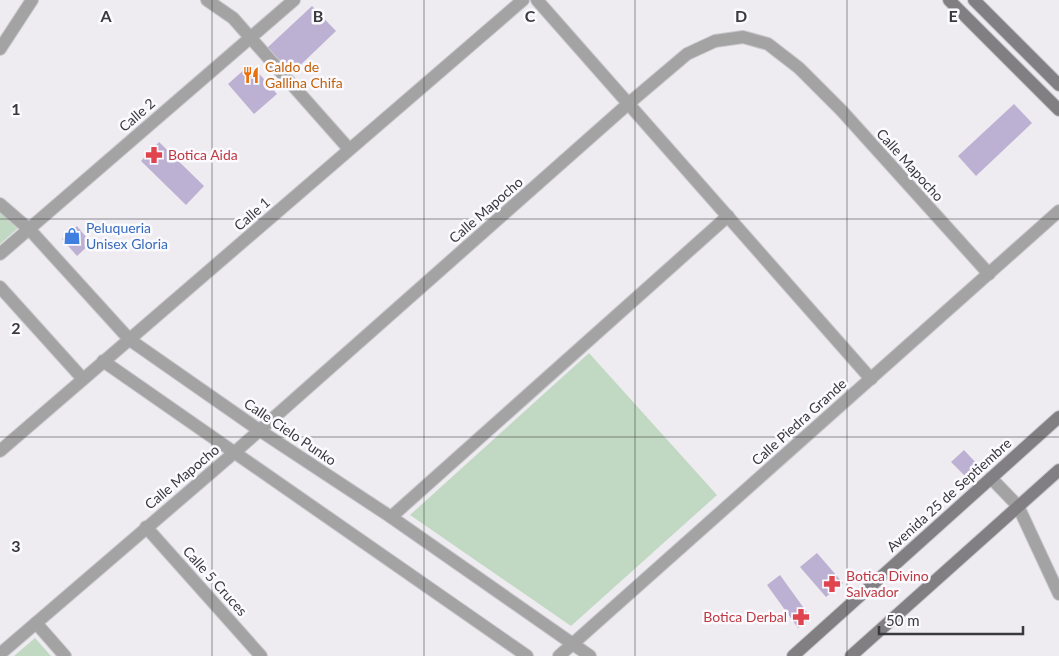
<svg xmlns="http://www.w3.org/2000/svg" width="1059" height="656" viewBox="0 0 1059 656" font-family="Lato,sans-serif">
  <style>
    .green { fill: #c1d9c2 }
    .building { fill: #bdb1d3 }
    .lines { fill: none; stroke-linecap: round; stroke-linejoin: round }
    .street-casing { stroke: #cac8cd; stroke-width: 14 }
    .secondary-casing { stroke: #cac8cd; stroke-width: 14 }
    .street { stroke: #a4a3a4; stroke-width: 12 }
    .secondary { stroke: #817f81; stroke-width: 12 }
    .grid { fill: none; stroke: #3a3a3c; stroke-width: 1; stroke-opacity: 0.55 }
    .labels { text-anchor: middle; stroke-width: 5; stroke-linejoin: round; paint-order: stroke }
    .food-label { font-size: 14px; fill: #c56008; stroke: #fbfafe; text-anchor: start }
    .street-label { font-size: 14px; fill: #3a3a3c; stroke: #fbfafe }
    .health-label { font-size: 14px; fill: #be3a42; stroke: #fbfafe; text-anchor: start }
    .shop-label { font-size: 14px; fill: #366cbe; stroke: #fbfafe; text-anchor: start }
    .grid-label { font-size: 16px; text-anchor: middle; font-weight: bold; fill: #3a3a3c; stroke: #fbfafe; stroke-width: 5; stroke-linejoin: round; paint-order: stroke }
  </style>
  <rect width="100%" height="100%" fill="#eeecf1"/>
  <g class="green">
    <polygon points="0,203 25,222 0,244"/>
    <polygon points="589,353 717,495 571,626 410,515"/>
    <polygon points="35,638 51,656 14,656"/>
  </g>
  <g class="building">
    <polygon points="312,6 336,31 291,74 267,48"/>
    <polygon points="246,68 255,69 277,94 254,114 228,84"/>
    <polygon points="1014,104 1032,123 976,176 958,156"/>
    <polygon points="159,142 204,186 186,205 141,161"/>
    <polygon points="77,226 91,243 77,256 62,239"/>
    <polygon points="964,450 978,465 966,477 951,462"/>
    <polygon points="817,553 843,583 826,597 800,567"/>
    <polygon points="780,575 811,618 798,628 767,585"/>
  </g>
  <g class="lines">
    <g class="street-casing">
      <g id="street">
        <polyline points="207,0 233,18 349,149"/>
        <polyline points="537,0 871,379"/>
        <polyline points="0,49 32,0"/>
        <polyline points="0,204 30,230 130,340 259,430 391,517 590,656"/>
        <polyline points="0,254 294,0"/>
        <polyline points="0,287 83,379"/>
        <polyline points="103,361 527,656"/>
        <polyline points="0,451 523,0"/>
        <polyline points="991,478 1018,506 1059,594"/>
        <polyline points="391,517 728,216"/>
        <polyline points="146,527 261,656"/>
        <polyline points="36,623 65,656"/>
        <polyline points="0,654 235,452 628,104 687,54 715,41 743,37 768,44 799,68 842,111 989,274"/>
        <polyline points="559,656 1059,211"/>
      </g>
    </g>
    <g class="secondary-casing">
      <g id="secondary">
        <polyline points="949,0 1059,110"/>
        <polyline points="974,0 1059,85"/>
        <polyline points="793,656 1059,417"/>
        <polyline points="851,656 1059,470"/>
      </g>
    </g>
    <use href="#street" class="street"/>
    <use href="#secondary" class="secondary"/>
  </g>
  <path class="grid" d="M212 0V656M424 0V656M635 0V656M847 0V656M0 219H1059M0 437H1059"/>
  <defs>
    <g id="restaurant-bare" transform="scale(1.35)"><path d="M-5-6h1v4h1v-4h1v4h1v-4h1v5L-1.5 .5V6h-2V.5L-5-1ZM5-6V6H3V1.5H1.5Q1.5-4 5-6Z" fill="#e8710a" stroke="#fbfafe" stroke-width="2.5" paint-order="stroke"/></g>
    <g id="pharmacy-bare" transform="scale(1.35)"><path d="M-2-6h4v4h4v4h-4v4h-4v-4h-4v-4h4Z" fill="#e0444e" stroke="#fbfafe" stroke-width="2.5" paint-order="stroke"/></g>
    <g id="shop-bare" transform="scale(1.35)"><path d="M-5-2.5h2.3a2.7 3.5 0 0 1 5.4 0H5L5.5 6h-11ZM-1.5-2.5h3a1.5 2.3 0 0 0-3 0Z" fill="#3f7fe0" stroke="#fbfafe" stroke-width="2.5" paint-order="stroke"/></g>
  </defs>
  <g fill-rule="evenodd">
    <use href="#restaurant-bare" x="251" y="75"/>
    <use href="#pharmacy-bare" x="154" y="155"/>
    <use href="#shop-bare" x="72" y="236"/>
    <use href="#pharmacy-bare" x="832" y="584"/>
    <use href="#pharmacy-bare" x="801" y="617"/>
  </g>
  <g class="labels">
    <g class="food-label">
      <text x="265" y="72">Caldo de<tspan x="265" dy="16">Gallina Chifa</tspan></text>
    </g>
    <g class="street-label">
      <text transform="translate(137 115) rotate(-41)" y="5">Calle 2</text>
      <text transform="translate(910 165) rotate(48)" y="5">Calle Mapocho</text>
      <text transform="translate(486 210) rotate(-41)" y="5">Calle Mapocho</text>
      <text transform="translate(252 214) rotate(-41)" y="5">Calle 1</text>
      <text transform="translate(799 422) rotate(-42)" y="5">Calle Piedra Grande</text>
      <text transform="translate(290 432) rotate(34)" y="5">Calle Cielo Punko</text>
      <text transform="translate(182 477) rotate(-40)" y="5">Calle Mapocho</text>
      <text transform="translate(949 495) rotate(-42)" y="5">Avenida 25 de Septiembre</text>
      <text transform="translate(215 581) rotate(48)" y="5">Calle 5 Cruces</text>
    </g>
    <g class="health-label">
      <text x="168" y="160">Botica Aida</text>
      <text x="846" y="581">Botica Divino<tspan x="846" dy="16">Salvador</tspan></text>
      <text x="787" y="622" text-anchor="end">Botica Derbal</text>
    </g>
    <g class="shop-label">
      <text x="86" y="233">Peluqueria<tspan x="86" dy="16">Unisex Gloria</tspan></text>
    </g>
  </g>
  <g class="grid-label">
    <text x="106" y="22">A</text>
    <text x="318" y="22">B</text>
    <text x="530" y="22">C</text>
    <text x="741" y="22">D</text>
    <text x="953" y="22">E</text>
    <text x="16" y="115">1</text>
    <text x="16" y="334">2</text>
    <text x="16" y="552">3</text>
  </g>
  <path d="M879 626v8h144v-8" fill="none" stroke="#3a3a3c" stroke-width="2.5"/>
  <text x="886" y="626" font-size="15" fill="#3a3a3c" stroke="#fbfafe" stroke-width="4" paint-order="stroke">50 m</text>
</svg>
